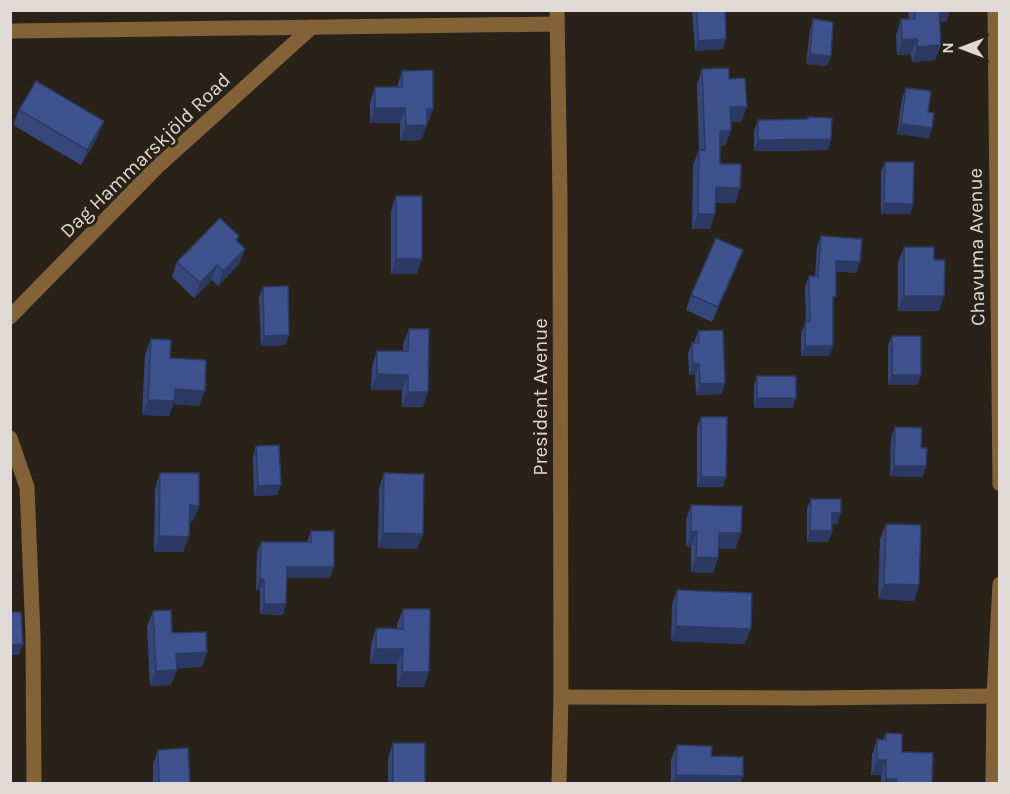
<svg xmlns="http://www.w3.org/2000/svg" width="1010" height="794" viewBox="0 0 1010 794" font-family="Karla,sans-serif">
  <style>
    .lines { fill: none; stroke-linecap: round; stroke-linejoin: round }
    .minor { stroke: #846238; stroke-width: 15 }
    .wall { fill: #35477a }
    .shaded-wall { fill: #2b3963 }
    .building { fill: #3e528e; stroke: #2b3963; stroke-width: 1.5 }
    .labels { text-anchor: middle; stroke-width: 6; stroke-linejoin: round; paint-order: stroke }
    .street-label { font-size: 20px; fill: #dfdad5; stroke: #292219 }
  </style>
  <rect width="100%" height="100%" fill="#292219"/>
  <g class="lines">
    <g class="minor">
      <polyline points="557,10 560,198 561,697 559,784"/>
      <polyline points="995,10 1000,484"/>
      <polyline points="10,31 557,24"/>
      <polyline points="10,317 157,167 312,27"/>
      <polyline points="10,438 27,487 33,636 34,784"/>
      <polyline points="561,697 808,698 994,696"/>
      <polyline points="993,784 994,696 1000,584"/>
    </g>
  </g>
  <g class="wall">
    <polygon points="692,10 725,10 723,49 695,51"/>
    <polygon points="908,10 950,10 946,22 940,22 941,45 935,60 912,62 911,54 897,55 896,35 901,19 909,19"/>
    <polygon points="813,19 827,66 806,64 810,30"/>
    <polygon points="702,69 729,79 741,122 730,122 731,130 725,145 720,146 720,164 740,188 735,203 716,203 710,229 692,229 693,165 699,150 697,84"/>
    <polygon points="402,71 433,109 421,140 400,141 400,123 370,123 370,103 375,87 397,87"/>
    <polygon points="906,88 928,112 929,138 897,134 902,98"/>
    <polygon points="19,110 98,136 81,165 13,125"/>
    <polygon points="808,117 831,139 828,150 754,151 754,131 758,120 807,119"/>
    <polygon points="885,162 913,204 910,214 881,214 881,172"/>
    <polygon points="396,196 417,274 391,274 391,211"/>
    <polygon points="239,236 237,241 245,249 239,264 218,286 212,280 194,298 172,277 177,262"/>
    <polygon points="821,236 856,273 836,271 833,304 833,346 829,356 801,356 801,333 806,322 805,287 809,276 815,276 817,246"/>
    <polygon points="904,247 934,260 939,311 898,311 898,262"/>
    <polygon points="737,265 712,322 686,310 691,295"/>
    <polygon points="263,287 289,335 285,345 261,346 259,297"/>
    <polygon points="409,329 423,407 402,407 402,390 371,390 372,366 377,351 403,351 403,344"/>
    <polygon points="698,331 725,383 721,394 696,395 695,374 689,375 688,353 692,343 694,343"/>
    <polygon points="892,336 921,375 917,385 888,385 888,346"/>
    <polygon points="151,339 170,358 199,406 173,404 169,416 142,415 145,354"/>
    <polygon points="757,376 796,398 792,408 754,408 754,386"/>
    <polygon points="701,417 723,487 697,487 697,427"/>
    <polygon points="895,427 921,448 923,477 890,476 891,438"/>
    <polygon points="256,446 277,495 254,496 253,456"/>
    <polygon points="160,473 199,506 193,521 189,521 183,552 154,552 155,488"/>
    <polygon points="384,473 423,534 417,549 378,548 379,488"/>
    <polygon points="811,499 841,513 837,524 832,524 832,531 828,542 807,542 807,509"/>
    <polygon points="691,505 741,533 735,549 718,548 718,558 713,573 691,572 691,547 686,547 686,520"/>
    <polygon points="886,524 914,601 878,599 880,539"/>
    <polygon points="311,531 330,578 287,578 283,615 260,614 260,590 256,590 257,552 261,542 307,542"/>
    <polygon points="677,590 745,644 671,641 672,605"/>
    <polygon points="403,609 424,687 397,687 397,664 370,664 371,644 376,628 397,629 397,624"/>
    <polygon points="153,611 172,633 207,652 202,667 177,668 171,685 150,686 147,627"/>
    <polygon points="886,733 902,752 932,783 881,783 881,775 871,775 872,755 877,739 883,740"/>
    <polygon points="393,743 425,783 388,783 388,758"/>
    <polygon points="677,745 711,756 743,776 740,783 671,783 671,760"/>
    <polygon points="158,750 190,783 153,783 153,765"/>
  </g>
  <g class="shaded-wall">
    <polygon points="938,10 950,10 946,22 933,22"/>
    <polygon points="726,39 723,49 695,51 698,41"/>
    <polygon points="917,39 911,54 897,55 902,40"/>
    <polygon points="941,45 935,60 912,62 917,47"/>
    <polygon points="810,54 831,56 827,66 806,64"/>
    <polygon points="730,107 747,107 741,122 724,122"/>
    <polygon points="375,108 405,108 400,123 370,123"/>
    <polygon points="427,109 433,109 427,124"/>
    <polygon points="104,121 98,136 81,165 87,150"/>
    <polygon points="901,124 932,128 929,138 897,134"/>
    <polygon points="427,125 421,140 400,141 406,126"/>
    <polygon points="731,130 725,145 714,146 720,131"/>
    <polygon points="831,139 828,150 754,151 758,140"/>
    <polygon points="716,187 740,188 735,203 711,203"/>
    <polygon points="884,203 913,204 910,214 881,214"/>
    <polygon points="698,214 715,214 710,229 692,229"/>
    <polygon points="245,249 239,264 218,286 223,271"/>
    <polygon points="743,250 737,265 712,322 718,307"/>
    <polygon points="396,259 422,259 417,274 391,274"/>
    <polygon points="836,261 860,262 856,273 832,271"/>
    <polygon points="217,265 212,280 194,298 200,283"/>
    <polygon points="904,296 944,296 939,311 898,311"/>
    <polygon points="289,335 285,345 261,346 264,336"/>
    <polygon points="805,346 833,346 829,356 801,356"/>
    <polygon points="693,364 699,364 695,374 689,375"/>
    <polygon points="377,374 408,375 402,390 371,390"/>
    <polygon points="892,375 921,375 917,385 888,385"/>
    <polygon points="725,383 721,394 696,395 700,384"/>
    <polygon points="175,389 205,391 199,406 173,404 169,416 142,415 148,400"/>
    <polygon points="408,392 428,392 423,407 402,407"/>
    <polygon points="757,398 796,398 792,408 754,408"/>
    <polygon points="894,466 926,466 923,477 890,476"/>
    <polygon points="701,477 726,477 723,487 697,487"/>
    <polygon points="281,485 277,495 254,496 258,486"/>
    <polygon points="190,505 199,506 193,521 184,520"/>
    <polygon points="832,513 841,513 837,524 828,524"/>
    <polygon points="810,531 832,531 828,542 807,542"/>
    <polygon points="691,532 697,532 691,547 686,547"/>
    <polygon points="383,533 423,534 417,549 378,548"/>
    <polygon points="719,533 741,533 735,549 713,548"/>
    <polygon points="159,536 189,537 183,552 154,552"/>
    <polygon points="696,557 718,558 713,573 691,572"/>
    <polygon points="287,567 334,567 330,578 283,578"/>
    <polygon points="260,579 264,580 260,590 256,590"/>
    <polygon points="884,584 919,585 914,601 878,599"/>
    <polygon points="264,604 286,604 283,615 260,614"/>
    <polygon points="676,626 751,629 745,644 671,641"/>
    <polygon points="23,644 19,655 10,655 10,645"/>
    <polygon points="376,649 403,649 397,664 370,664"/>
    <polygon points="207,652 202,667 170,669 176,654"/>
    <polygon points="177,670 171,685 150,686 156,671"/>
    <polygon points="402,672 429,672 424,687 397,687"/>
    <polygon points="877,760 886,760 881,775 871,775"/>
    <polygon points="676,775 743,776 740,783 673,783"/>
    <polygon points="886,779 897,779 895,783 884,783"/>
  </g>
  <g class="building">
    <polygon points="697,10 725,10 726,39 698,41"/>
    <polygon points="915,10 939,10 941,45 917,47 917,39 902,40 901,19 915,19"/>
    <polygon points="813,19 833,22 831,56 810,54"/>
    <polygon points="729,68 729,79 745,78 747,107 730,107 731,130 720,131 720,164 741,164 740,188 716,187 715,214 698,214 699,150 705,150 702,69"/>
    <polygon points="433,70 433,109 427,109 427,125 406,126 405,108 375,108 375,87 402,87 402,71"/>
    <polygon points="36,81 104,121 87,150 19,110"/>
    <polygon points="906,88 931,91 928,112 934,113 932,128 901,124"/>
    <polygon points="808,117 832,118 831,139 758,140 758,120 808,119"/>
    <polygon points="885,162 914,162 913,204 884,203"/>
    <rect x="396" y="196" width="26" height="63"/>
    <polygon points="220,218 239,236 236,240 245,249 223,271 217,265 200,283 177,262"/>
    <polygon points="821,236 862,239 860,262 836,261 836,297 833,297 833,346 805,346 805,322 810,322 809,276 818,276"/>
    <polygon points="716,238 743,250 718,307 691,295"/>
    <polygon points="904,247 934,247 934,260 945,260 944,296 904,296"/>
    <polygon points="288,286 289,335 264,336 263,287"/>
    <polygon points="409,329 429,329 428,392 408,392 408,375 377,374 377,351 408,351"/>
    <polygon points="723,330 725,383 700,384 699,364 693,364 692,343 699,343 698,331"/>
    <rect x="892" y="336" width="29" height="39"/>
    <polygon points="151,339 171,340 170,358 206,360 205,391 175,389 174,401 148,400"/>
    <rect x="757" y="376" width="39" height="22"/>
    <polygon points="701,417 727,417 726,477 701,477"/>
    <polygon points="895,427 922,428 921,448 927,448 926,466 894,466"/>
    <polygon points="279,445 281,485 258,486 256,446"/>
    <polygon points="160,473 199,473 199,506 190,505 189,537 159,536"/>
    <polygon points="384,473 424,474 423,534 383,533"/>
    <polygon points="811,499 841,499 841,513 832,513 832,531 810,531"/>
    <polygon points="691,505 742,506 741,533 719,533 718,558 696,557 697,532 691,532"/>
    <polygon points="886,524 921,525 919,585 884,584"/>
    <polygon points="311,531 334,531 334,567 287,567 286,604 264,604 264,580 260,579 261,542 311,542"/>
    <polygon points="677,590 752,593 751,629 676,626"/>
    <polygon points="403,609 430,609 429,672 402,672 403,649 376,649 376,628 403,629"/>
    <polygon points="171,610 172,633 206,632 207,652 176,654 177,670 156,671 153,611"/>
    <polygon points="10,612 21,612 23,644 10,645"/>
    <polygon points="886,733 902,734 902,752 933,753 932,783 897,783 897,779 886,779 886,760 877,760 877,739 886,740"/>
    <rect x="393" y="743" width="32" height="40"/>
    <polygon points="677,745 712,746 711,756 743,757 743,776 676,775"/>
    <polygon points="188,748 190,783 159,783 158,750"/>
  </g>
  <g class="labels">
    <g class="street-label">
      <text transform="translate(145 155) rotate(-44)" y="7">Dag Hammarskjöld Road</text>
      <text transform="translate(976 247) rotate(-91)" y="7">Chavuma Avenue</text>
      <text transform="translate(540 397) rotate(-90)" y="7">President Avenue</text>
    </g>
  </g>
  <rect width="1010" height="794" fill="none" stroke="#dfdad5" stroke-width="24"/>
  <g transform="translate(962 48) rotate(270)" stroke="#292219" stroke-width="4.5" paint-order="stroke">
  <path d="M0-4.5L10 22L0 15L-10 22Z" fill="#dfdad5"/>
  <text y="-9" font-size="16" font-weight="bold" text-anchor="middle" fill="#dfdad5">N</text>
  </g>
</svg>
